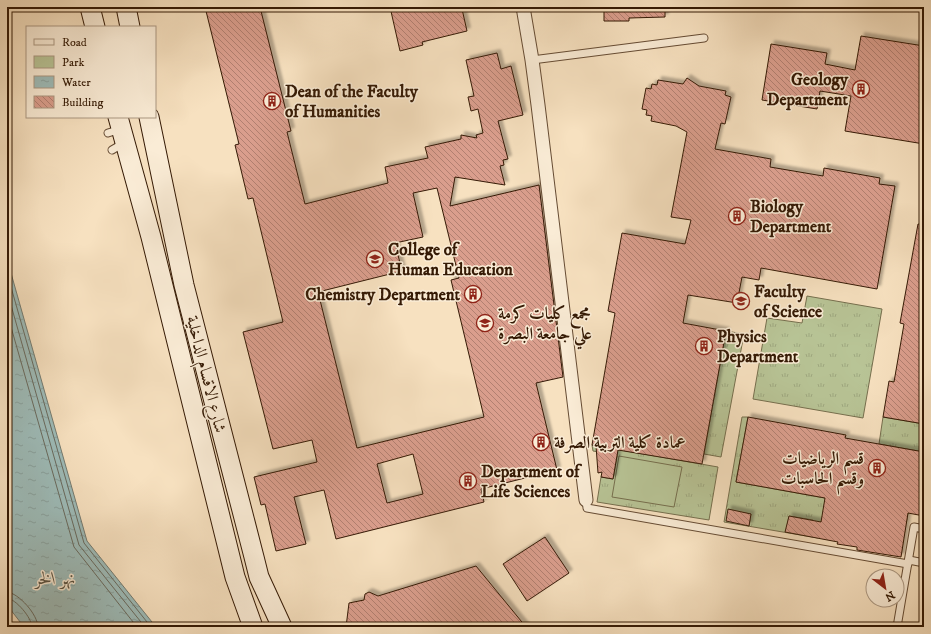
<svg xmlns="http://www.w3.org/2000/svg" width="931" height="634" viewBox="0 0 931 634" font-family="'IM FELL DW Pica',Amiri,serif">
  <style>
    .grass { fill: url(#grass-tufts); stroke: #766f4e; fill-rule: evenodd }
    .green { fill: #b8c496; stroke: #766f4e }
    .water { fill: url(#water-ripples); stroke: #747b71 }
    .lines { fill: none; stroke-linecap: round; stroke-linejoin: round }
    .shore { stroke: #6a6b5f; stroke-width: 1 }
    .building { fill: url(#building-back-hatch); stroke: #351a05; fill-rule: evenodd; filter: url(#shadow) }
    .lane-casing { stroke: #664c34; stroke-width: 9 }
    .street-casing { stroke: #664c34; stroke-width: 15 }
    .secondary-casing { stroke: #351a05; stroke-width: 21 }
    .lane { stroke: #faecd6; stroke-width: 7 }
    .street { stroke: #faecd6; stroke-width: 13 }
    .secondary { stroke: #faecd6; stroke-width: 19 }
    .labels { text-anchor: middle; stroke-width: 3; stroke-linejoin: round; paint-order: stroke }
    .poi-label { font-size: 17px; font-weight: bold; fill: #351a05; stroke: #faecd6; text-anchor: start }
    .street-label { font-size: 17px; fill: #351a05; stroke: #faecd6 }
    .water-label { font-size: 18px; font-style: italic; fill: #5a5344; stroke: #faecd6 }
  </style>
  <defs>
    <pattern id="grass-tufts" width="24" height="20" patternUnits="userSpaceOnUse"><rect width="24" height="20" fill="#b8c496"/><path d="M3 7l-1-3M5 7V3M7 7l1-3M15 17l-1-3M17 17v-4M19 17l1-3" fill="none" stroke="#9fa880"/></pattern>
    <pattern id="water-ripples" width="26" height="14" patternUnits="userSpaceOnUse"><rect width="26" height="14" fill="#9ebcb9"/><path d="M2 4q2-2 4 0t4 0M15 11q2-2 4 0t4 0" fill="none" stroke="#89a19e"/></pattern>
    <pattern id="building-back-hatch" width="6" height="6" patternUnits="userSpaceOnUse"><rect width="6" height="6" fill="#da9e8d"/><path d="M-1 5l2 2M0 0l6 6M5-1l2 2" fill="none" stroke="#b28071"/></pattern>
    <filter id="shadow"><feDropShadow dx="3.5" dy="-3.5" stdDeviation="1" flood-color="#0004"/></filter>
  </defs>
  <rect width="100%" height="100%" fill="#f7e1c0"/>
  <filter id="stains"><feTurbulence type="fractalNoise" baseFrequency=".005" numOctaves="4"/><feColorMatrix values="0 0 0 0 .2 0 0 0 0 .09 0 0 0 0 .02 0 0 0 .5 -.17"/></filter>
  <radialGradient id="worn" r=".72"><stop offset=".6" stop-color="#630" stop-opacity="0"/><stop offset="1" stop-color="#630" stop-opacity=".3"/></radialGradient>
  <g class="grass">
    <polygon points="807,296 882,309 863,418 753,399 767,318 802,323"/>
    <polygon points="726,331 744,334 721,457 704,454"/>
    <path d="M742 417H748L736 482 908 513 906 524 843 514 823 515 818 538 724 522ZM728 510 751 514 749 526ZM789 516 813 520V521L786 532Z"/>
    <polygon points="883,417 924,424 924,452 879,444"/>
    <polygon points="592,445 718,467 709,520 597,502 601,477 613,479 617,455 593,451"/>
  </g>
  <polygon class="green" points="619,456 682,467 674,507 612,497"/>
  <polygon class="water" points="7,259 87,541 156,627 24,627 7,605"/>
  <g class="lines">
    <g class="shore">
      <polyline points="7,273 84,543 151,627"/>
      <polyline points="7,291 79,545 145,627"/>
      <polyline points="7,313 74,547 137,627"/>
      <path d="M7 592C19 593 38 615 38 627"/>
      <path d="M7 598C16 599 32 618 32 627"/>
    </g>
  </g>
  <g class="building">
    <path d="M205 7H260L291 131 287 132 305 204 388 183 385 167 428 158 425 147 461 139V135L477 138 476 135 483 133 478 109 471 111 468 97 474 96 466 60 497 53 501 69 511 66 523 115 498 121 508 159 503 160 504 165 500 166 505 185 455 177 450 206 539 185 563 377 536 383 557 470 481 489 484 502 336 539 324 490 294 497 306 544 276 551 265 504 261 505 254 477 317 462 312 440 273 449 243 332 283 322 253 198 248 199 235 145 239 144ZM437 188 459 278 451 280 484 417 357 448 318 292 402 271 395 243 423 237 413 193ZM413 454 423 494 387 503 377 464Z"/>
    <polygon points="390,7 455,7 456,11 462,9 467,31 422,42 423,45 400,51"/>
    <polygon points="604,7 665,7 665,17 629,18 629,21 604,21"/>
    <polygon points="861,36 924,46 924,144 845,131 851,96 820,91 817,109 762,100 771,44 827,53 825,64 855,70"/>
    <polygon points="687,78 699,86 726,91 725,95 731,97 725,124 721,123 715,149 771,159 770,167 823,176 824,168 880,178 879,184 895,186 877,289 761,268 759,280 742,277 737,303 688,295 683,323 726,331 702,464 618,450 613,479 601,477 602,472 598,473 596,446 592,445 615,313 608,311 622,233 685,244 691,220 671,217 687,132 676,126 651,121 652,116 646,115 647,110 642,109 646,88 651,89 652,84 657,85 658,80 683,84"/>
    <polygon points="918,224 924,225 924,424 883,417 889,381 894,382 904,324 900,323"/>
    <polygon points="748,417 846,435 845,438 924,452 924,516 908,513 901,557 857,550 857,547 837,544 838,542 785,532 789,516 821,522 825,498 736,482"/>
    <polygon points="728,509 751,514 749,526 726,521"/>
    <polygon points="545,537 569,573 527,601 503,564"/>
    <polygon points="476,566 526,627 346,627 349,603 364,600 365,594 369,592 378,596"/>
  </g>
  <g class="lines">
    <g class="lane-casing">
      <g id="lane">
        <polyline points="532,60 704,38"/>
        <polyline points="108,133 121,129"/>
        <polyline points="112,150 124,143"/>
        <polyline points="586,500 587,508 908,564"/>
        <polyline points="909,560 924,563"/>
        <polyline points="897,627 914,527 924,529"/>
      </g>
    </g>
    <g class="street-casing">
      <polyline id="street" points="523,7 532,60 538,105 586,500"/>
    </g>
    <g class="secondary-casing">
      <g id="secondary">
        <polyline points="90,7 95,27"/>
        <polyline points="126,7 130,27"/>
        <polyline points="118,117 151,237 235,577 253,627"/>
        <polyline points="149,117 184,285 254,557 259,577 282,627"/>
      </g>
    </g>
    <use href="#lane" class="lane"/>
    <use href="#street" class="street"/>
    <use href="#secondary" class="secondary"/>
  </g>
  <defs>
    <g id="building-ring" transform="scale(0.9)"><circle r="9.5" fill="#faecd6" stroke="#8f2418" stroke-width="1.5"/><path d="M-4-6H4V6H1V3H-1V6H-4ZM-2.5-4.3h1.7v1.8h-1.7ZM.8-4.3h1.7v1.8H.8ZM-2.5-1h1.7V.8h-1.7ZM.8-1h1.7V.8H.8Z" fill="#8f2418"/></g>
    <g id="university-ring" transform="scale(0.9)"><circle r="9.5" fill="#faecd6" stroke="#8f2418" stroke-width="1.5"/><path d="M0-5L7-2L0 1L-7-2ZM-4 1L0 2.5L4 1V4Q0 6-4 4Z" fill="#8f2418"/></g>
  </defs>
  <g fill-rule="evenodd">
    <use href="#building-ring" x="861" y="89"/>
    <use href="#building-ring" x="272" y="101"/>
    <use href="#building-ring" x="737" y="216"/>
    <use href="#university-ring" x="375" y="259"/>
    <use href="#building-ring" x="473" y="294"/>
    <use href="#university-ring" x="741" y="301"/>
    <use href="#university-ring" x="485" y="323"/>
    <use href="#building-ring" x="704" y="346"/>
    <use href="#building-ring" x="541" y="442"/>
    <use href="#building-ring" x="877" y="468"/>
    <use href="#building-ring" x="468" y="481"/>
  </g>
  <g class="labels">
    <g class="poi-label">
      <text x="848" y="85" text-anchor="end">Geology<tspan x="848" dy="20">Department</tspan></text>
      <text x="285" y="97">Dean of the Faculty<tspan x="285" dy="20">of Humanities</tspan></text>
      <text x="750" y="212">Biology<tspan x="750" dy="20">Department</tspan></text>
      <text x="388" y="255">College of<tspan x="388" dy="20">Human Education</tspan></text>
      <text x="754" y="297">Faculty<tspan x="754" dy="20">of Science</tspan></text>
      <text x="460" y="300" text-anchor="end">Chemistry Department</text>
      <text x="498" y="319">مجمع كليات كرمة<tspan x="498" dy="20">علي جامعة البصرة</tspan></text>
      <text x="717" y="342">Physics<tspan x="717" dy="20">Department</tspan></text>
      <text x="554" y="448">عمادة كلية التربية الصرفة</text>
      <text x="864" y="464" text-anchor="end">قسم الرياضيات<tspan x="864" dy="20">وقسم الحاسبات</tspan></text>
      <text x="481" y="477">Department of<tspan x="481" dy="20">Life Sciences</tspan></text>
    </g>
    <g class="street-label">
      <text transform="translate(207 374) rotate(76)" y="6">شارع الاقسام الداخلية</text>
    </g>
    <g class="water-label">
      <text x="55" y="584">نهر الخر</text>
    </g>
  </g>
  <rect width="931" height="634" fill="none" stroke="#f7e1c0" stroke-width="24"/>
  <rect x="8" y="8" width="915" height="618" fill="none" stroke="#351a05" stroke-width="2"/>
  <rect x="12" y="12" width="907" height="610" fill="none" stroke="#351a05"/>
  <rect x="26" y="26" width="130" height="92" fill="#faecd6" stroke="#ab9882"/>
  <rect x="34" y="39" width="20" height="6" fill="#faecd6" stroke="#ab9882"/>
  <text x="62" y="46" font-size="12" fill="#351a05">Road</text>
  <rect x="34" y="56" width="20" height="12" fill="#b8c496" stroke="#ab9882"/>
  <text x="62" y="66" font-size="12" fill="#351a05">Park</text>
  <rect x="34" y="76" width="20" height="12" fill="url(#water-ripples)" stroke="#ab9882"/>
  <text x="62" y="86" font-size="12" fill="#351a05">Water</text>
  <rect x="34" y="96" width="20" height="12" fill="url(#building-back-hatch)" stroke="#ab9882"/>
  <text x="62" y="106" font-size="12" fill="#351a05">Building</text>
  <g transform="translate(885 588) rotate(149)"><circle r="19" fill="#faecd6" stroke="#ab9882"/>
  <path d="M0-3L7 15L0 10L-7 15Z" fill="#8f2418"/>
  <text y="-6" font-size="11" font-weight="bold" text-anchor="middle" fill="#351a05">N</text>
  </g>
  <rect width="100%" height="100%" filter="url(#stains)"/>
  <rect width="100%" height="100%" fill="url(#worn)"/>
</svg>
